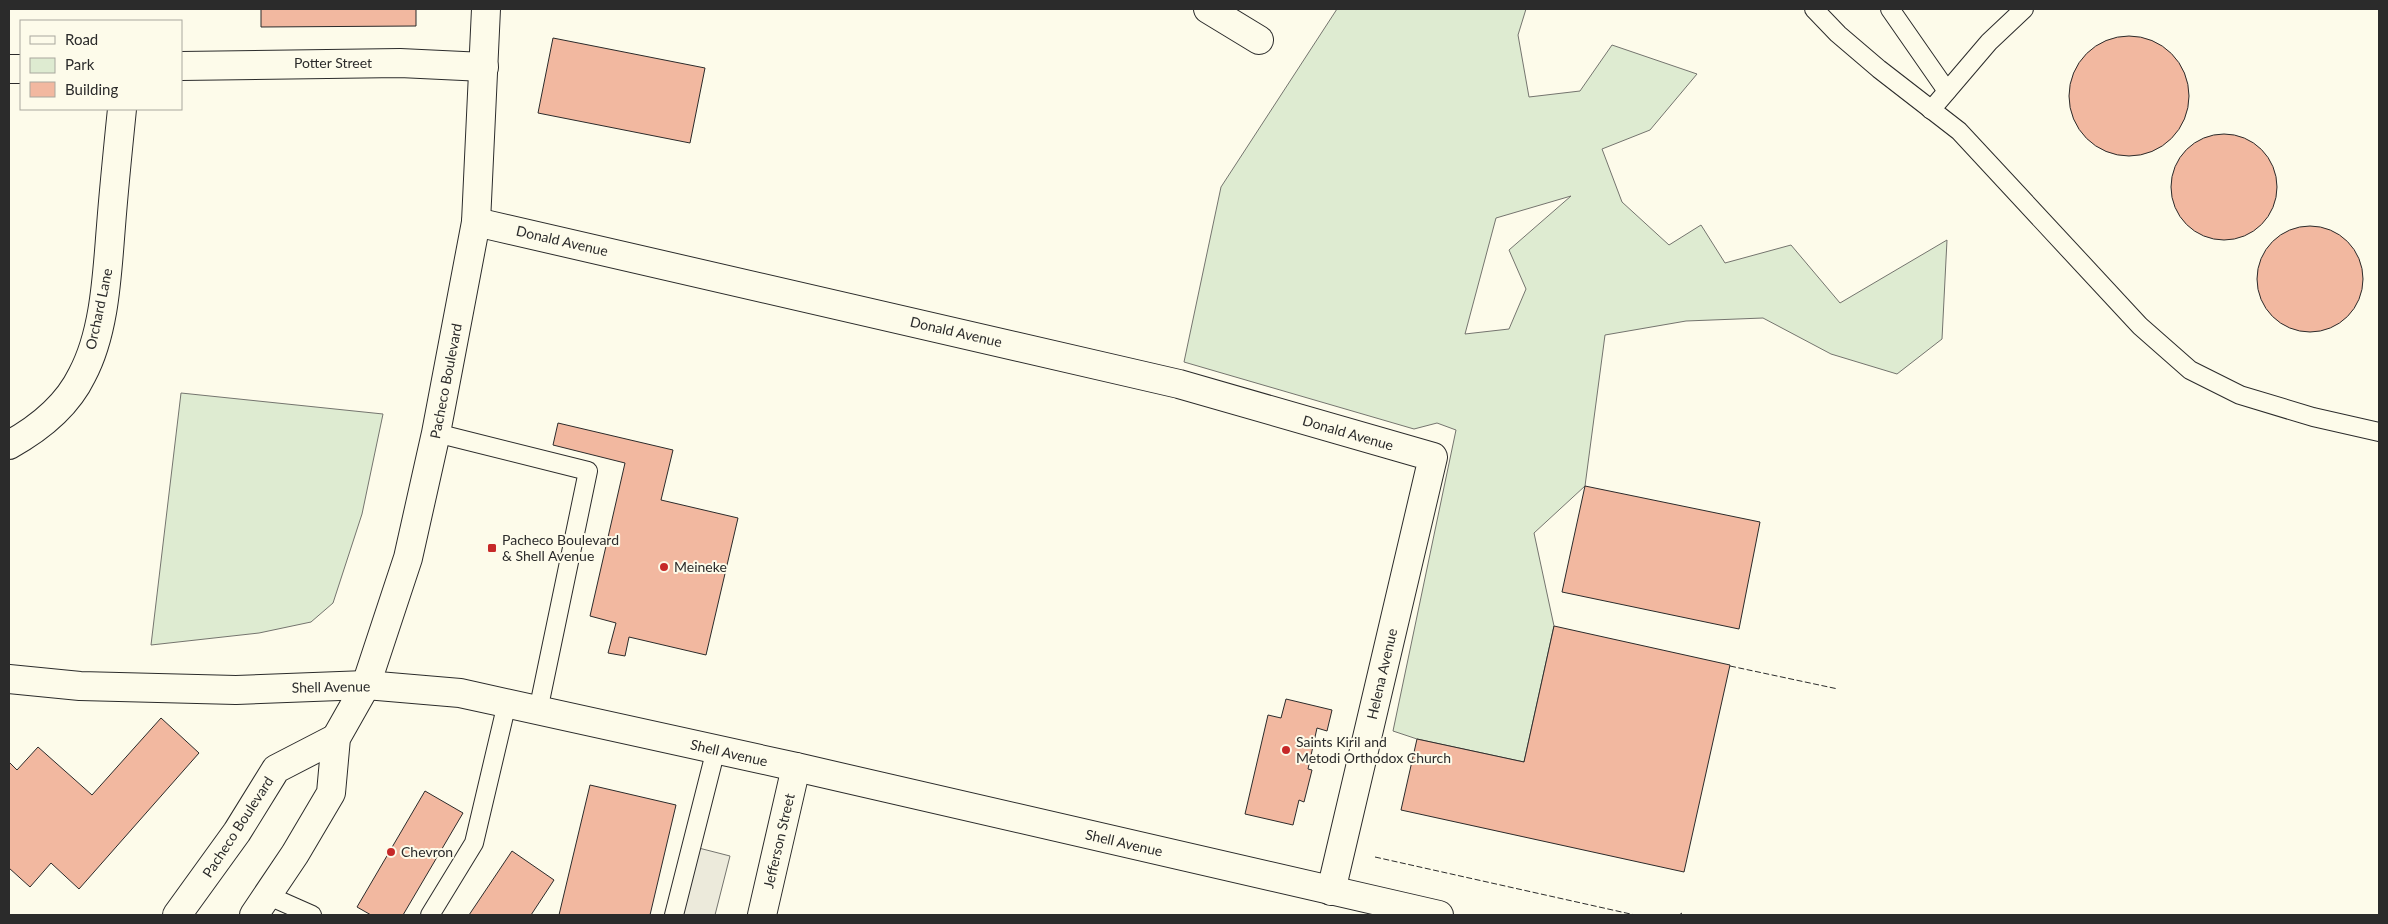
<svg xmlns="http://www.w3.org/2000/svg" width="2388" height="924" viewBox="0 0 2388 924" font-family="Lato,sans-serif">
  <style>
    .green { fill: #deebd1; stroke: #74746e; fill-rule: evenodd }
    .parking { fill: #eceadb; stroke: #74746e }
    .building { fill: #f2b8a0; stroke: #2b2b2b }
    .lines { fill: none; stroke-linecap: round; stroke-linejoin: round }
    .service-casing { stroke: #2b2b2b; stroke-width: 20 }
    .minor-casing { stroke: #2b2b2b; stroke-width: 30 }
    .tertiary-casing { stroke: #2b2b2b; stroke-width: 30 }
    .secondary-casing { stroke: #2b2b2b; stroke-width: 30 }
    .service { stroke: #fdfbea; stroke-width: 18 }
    .minor { stroke: #fdfbea; stroke-width: 28 }
    .tertiary { stroke: #fdfbea; stroke-width: 28 }
    .secondary { stroke: #fdfbea; stroke-width: 28 }
    .fence { stroke: #2b2b2b; stroke-width: 1; stroke-dasharray: 6 2.5; stroke-linecap: butt }
    .poi-dot { fill: #c62828; stroke: #fdfbea; stroke-width: 2 }
    .labels { text-anchor: middle; stroke-width: 4; stroke-linejoin: round; paint-order: stroke }
    .street-label { font-size: 14px; fill: #2b2b2b; stroke: #fdfbea }
    .poi-label { font-size: 14px; fill: #2b2b2b; stroke: #fdfbea; text-anchor: start }
  </style>
  <rect width="100%" height="100%" fill="#fdfbea"/>
  <g class="green">
    <path d="M1337 9H1526L1518 35 1529 97 1580 91 1612 45 1697 74 1650 130 1602 149 1622 202 1669 245 1701 225 1725 263 1791 245 1840 303 1947 240 1942 339 1897 374 1831 354 1763 318 1686 321 1605 335 1585 486 1534 533 1554 626 1524 762 1417 739 1393 731 1456 430 1437 423 1414 429 1184 362 1221 187ZM1571 196 1509 250 1526 289 1509 329 1465 334 1496 218Z"/>
    <polygon points="181,393 383,414 362,514 333,603 311,622 259,633 151,645"/>
  </g>
  <polygon class="parking" points="691,846 730,856 715,915 674,915"/>
  <g class="building">
    <polygon points="261,9 416,9 416,26 261,27"/>
    <circle cx="2129" cy="96" r="60"/>
    <polygon points="553,38 705,68 690,143 538,113"/>
    <circle cx="2224" cy="187" r="53"/>
    <circle cx="2310" cy="279" r="53"/>
    <polygon points="558,423 673,450 661,500 738,518 706,655 629,637 625,656 608,653 616,623 590,616 625,463 553,445"/>
    <polygon points="1585,486 1760,522 1739,629 1562,592"/>
    <polygon points="1554,626 1730,665 1684,872 1401,810 1417,739 1524,762"/>
    <polygon points="1286,699 1332,710 1327,731 1317,728 1308,769 1312,770 1304,802 1299,800 1293,825 1245,814 1268,715 1281,718"/>
    <polygon points="161,718 199,753 79,889 51,863 30,887 9,868 9,762 17,770 38,747 92,795"/>
    <polygon points="590,785 676,805 650,915 559,915"/>
    <polygon points="425,791 463,813 403,915 371,915 357,907"/>
    <polygon points="512,851 554,880 531,915 469,915"/>
  </g>
  <g class="lines">
    <g class="service-casing">
      <g id="service">
        <polyline points="1814,9 1838,34 1879,69 1959,131 2140,326 2190,370 2240,395 2313,417 2379,432"/>
        <polyline points="1890,9 1947,91"/>
        <polyline points="1931,110 1989,42 2024,9"/>
        <polyline points="436,433 588,471 538,711"/>
        <polyline points="269,896 312,915"/>
        <polyline points="430,915 474,843 507,703"/>
        <polyline points="674,915 716,749"/>
      </g>
    </g>
    <g class="minor-casing">
      <g id="minor">
        <polyline points="1208,9 1259,40"/>
        <polyline points="181,66 400,63 484,67"/>
        <polyline points="9,69 21,69"/>
        <polyline points="476,222 1179,384 1433,457 1331,891"/>
        <path d="M9 445C38 429 67 406 82 375 105 332 107 274 111 226 114 187 118 148 122 109"/>
        <polyline points="762,915 796,767"/>
      </g>
    </g>
    <g class="tertiary-casing">
      <polyline id="tertiary" points="9,679 80,686 236,690 366,685 460,693 796,767 1439,915"/>
    </g>
    <g class="secondary-casing">
      <g id="secondary">
        <polyline points="177,915 237,832 276,769 336,738"/>
        <polyline points="254,915 295,854 331,793 336,738 366,685 408,558 436,433 476,222 486,9"/>
      </g>
    </g>
    <use href="#service" class="service"/>
    <use href="#minor" class="minor"/>
    <use href="#tertiary" class="tertiary"/>
    <use href="#secondary" class="secondary"/>
    <g class="fence">
      <polyline points="1730,666 1838,689"/>
      <polyline points="1375,857 1635,915"/>
      <polyline points="1679,915 1682,913"/>
    </g>
  </g>
  <g class="poi-dot">
    <rect x="487" y="543" width="10" height="10" rx="2.5"/>
    <circle cx="664" cy="567" r="5"/>
    <circle cx="1286" cy="750" r="5"/>
    <circle cx="391" cy="852" r="5"/>
  </g>
  <g class="labels">
    <g class="street-label">
      <text x="333" y="68">Potter Street</text>
      <text transform="translate(562 241) rotate(13)" y="5">Donald Avenue</text>
      <text transform="translate(99 309) rotate(-78)" y="5">Orchard Lane</text>
      <text transform="translate(956 332) rotate(13)" y="5">Donald Avenue</text>
      <text transform="translate(446 381) rotate(-79)" y="5">Pacheco Boulevard</text>
      <text transform="translate(1348 433) rotate(16)" y="5">Donald Avenue</text>
      <text transform="translate(1382 674) rotate(-77)" y="5">Helena Avenue</text>
      <text transform="translate(331 687) rotate(-1)" y="5">Shell Avenue</text>
      <text transform="translate(729 753) rotate(13)" y="5">Shell Avenue</text>
      <text transform="translate(238 827) rotate(-57)" y="5">Pacheco Boulevard</text>
      <text transform="translate(779 841) rotate(-77)" y="5">Jefferson Street</text>
      <text transform="translate(1124 843) rotate(13)" y="5">Shell Avenue</text>
    </g>
    <g class="poi-label">
      <text x="502" y="545">Pacheco Boulevard<tspan x="502" dy="16">&amp; Shell Avenue</tspan></text>
      <text x="674" y="572">Meineke</text>
      <text x="1296" y="747">Saints Kiril and<tspan x="1296" dy="16">Metodi Orthodox Church</tspan></text>
      <text x="401" y="857">Chevron</text>
    </g>
  </g>
  <rect width="2388" height="924" fill="none" stroke="#2b2b2b" stroke-width="20"/>
  <rect x="20" y="20" width="162" height="90" fill="#fdfbea" stroke="#a9a89e"/>
  <rect x="30" y="36" width="25" height="8" fill="#fdfbea" stroke="#a9a89e"/>
  <text x="65" y="45" font-size="15" fill="#2b2b2b">Road</text>
  <rect x="30" y="58" width="25" height="15" fill="#deebd1" stroke="#a9a89e"/>
  <text x="65" y="70" font-size="15" fill="#2b2b2b">Park</text>
  <rect x="30" y="82" width="25" height="15" fill="#f2b8a0" stroke="#a9a89e"/>
  <text x="65" y="95" font-size="15" fill="#2b2b2b">Building</text>
</svg>
